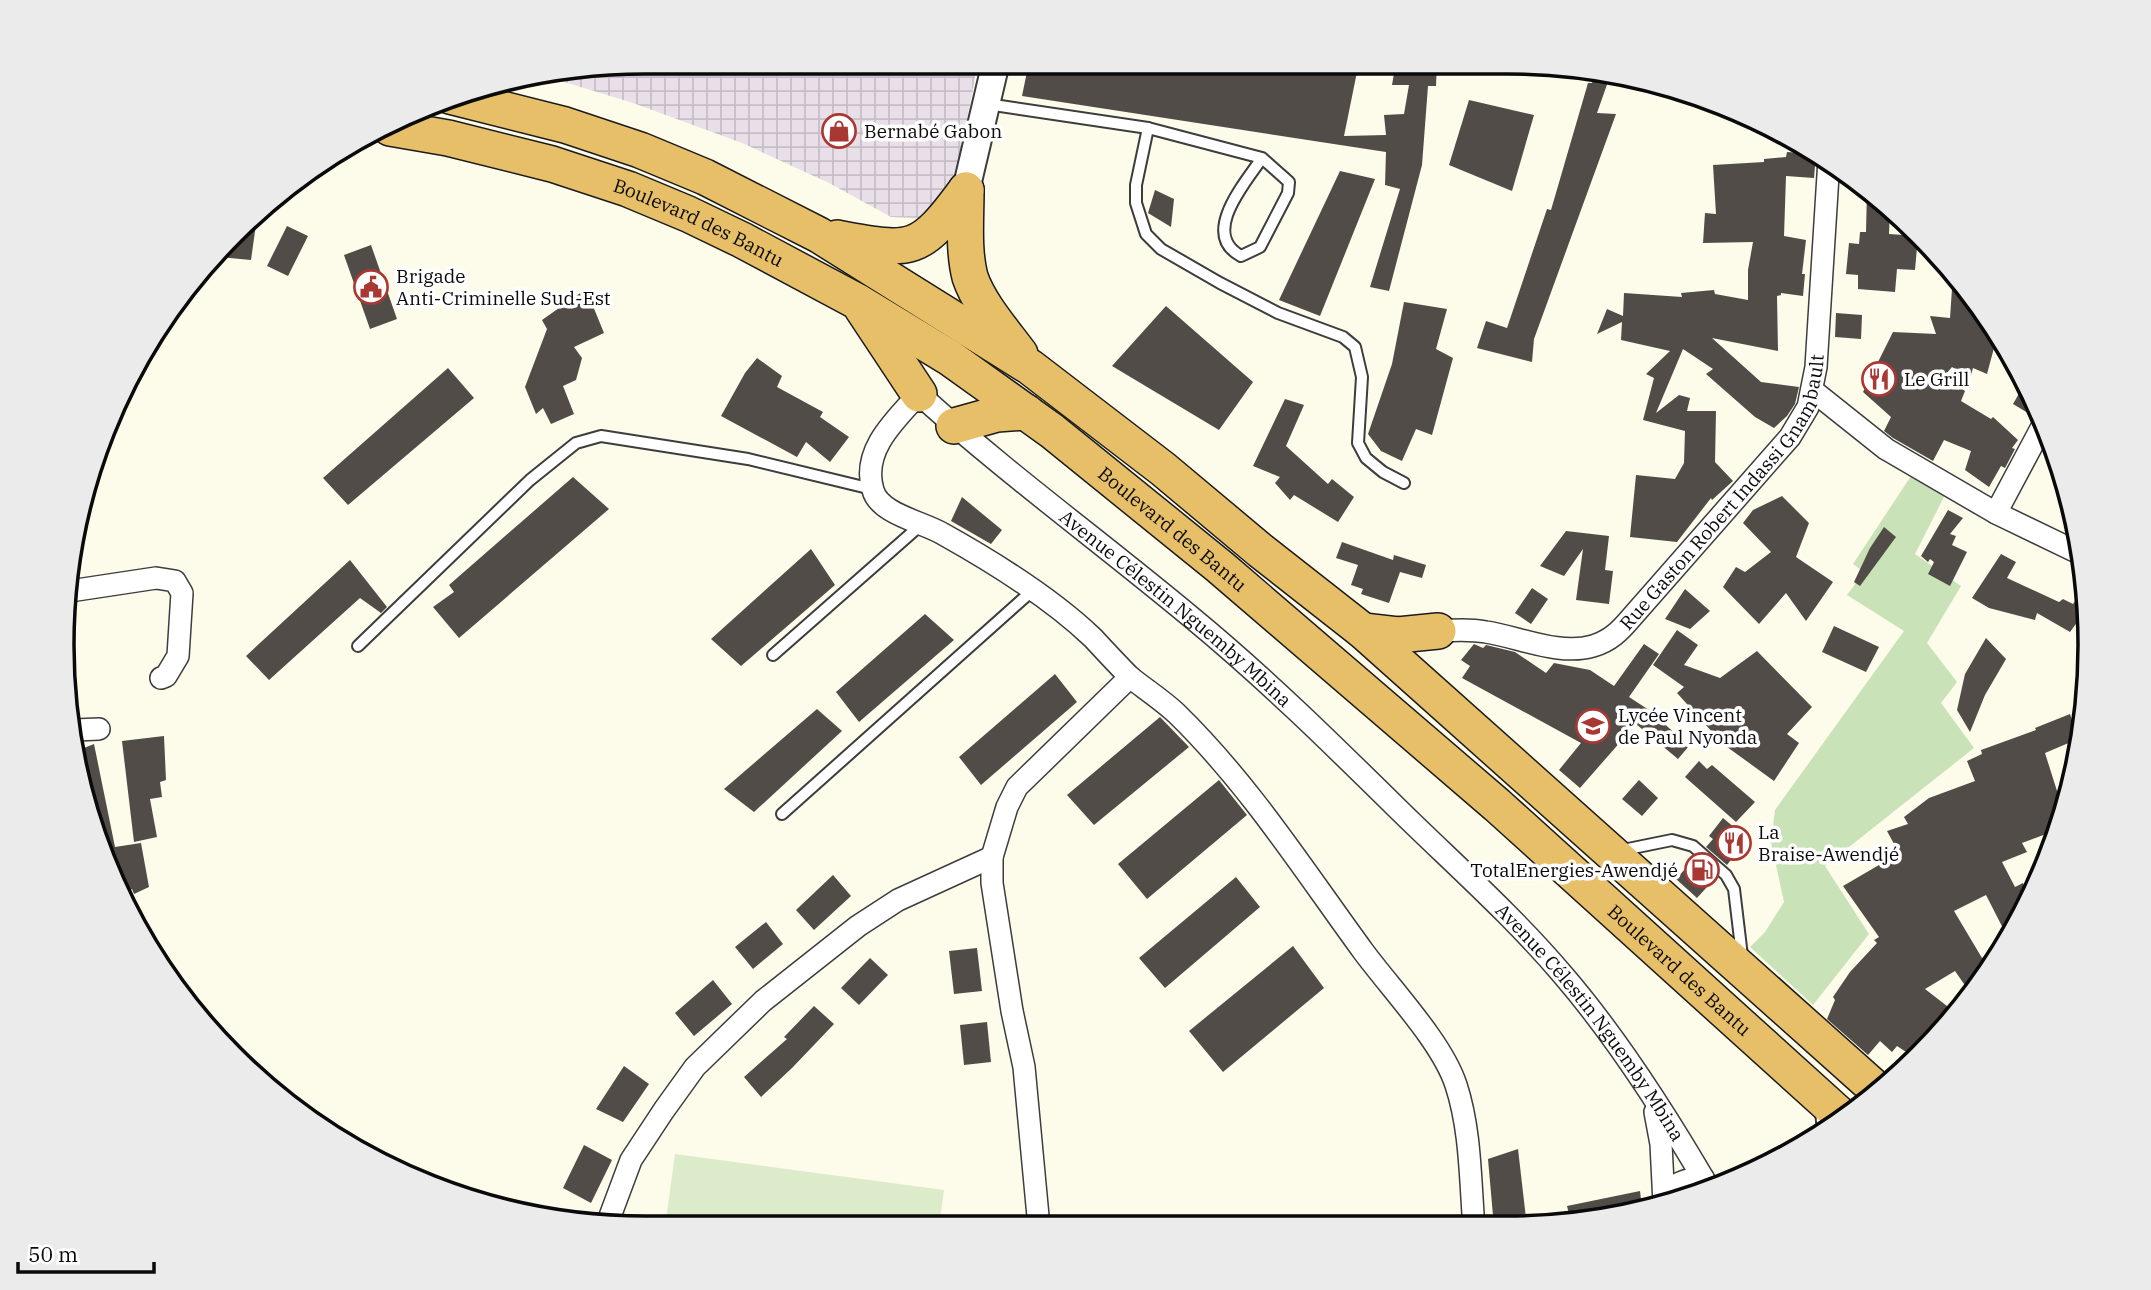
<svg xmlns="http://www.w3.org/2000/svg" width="2151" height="1290" viewBox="0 0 2151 1290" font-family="'IBM Plex Serif',serif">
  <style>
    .industrial { fill: url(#industrial-grid) }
    .grass { fill: #cae2b8 }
    .pitch { fill: #dcebc9 }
    .building { fill: #514c48 }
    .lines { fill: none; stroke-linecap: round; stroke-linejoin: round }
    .service-casing { stroke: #3d3d3d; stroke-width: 14 }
    .minor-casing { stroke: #3d3d3d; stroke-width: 24 }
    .tertiary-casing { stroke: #3d3d3d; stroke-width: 30 }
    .trunk-casing { stroke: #1b1b1b; stroke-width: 38 }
    .service { stroke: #fff; stroke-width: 10 }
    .minor { stroke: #fff; stroke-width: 21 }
    .tertiary { stroke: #fff; stroke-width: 26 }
    .trunk { stroke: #e6bf68; stroke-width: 35 }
    .labels { text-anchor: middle; stroke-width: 7; stroke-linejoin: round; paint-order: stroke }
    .poi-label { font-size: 19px; fill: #0a0a0a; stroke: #fff; text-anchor: start }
    .street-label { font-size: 19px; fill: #0a0a0a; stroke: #fff }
    .rim { fill: none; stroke: #0a0a0a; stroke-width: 3.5 }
  </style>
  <defs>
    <pattern id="industrial-grid" width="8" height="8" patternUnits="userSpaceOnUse" patternTransform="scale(1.75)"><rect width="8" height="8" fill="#e8dfe8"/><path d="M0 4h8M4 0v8" fill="none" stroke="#c6bec6"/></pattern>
  </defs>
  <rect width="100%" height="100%" fill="#fdfbea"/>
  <polygon class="industrial" points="645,61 978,62 954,188 934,211 919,218 891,217 829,183 742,143 633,103 548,77"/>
  <polygon class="grass" points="1915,470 1947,491 1915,554 1961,586 1927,643 1957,682 1941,703 1974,748 1825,866 1869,934 1813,1005 1750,947 1765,932 1784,902 1771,842 1775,810 1904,631 1847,595 1864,572 1853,564"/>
  <polygon class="pitch" points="675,1154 944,1190 939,1227 665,1227"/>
  <g class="building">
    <polygon points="1029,62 1359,62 1344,136 1386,135 1384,115 1404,114 1409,85 1392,85 1396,62 1437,62 1436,86 1428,86 1422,165 1389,291 1370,287 1400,189 1385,185 1386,152 1022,96"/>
    <polygon points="1594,72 1610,76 1597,113 1616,114 1534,339 1532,362 1477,348 1486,321 1507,328 1547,209 1551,210 1588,83 1592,83"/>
    <polygon points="1469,100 1534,115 1512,191 1449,165"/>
    <polygon points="1787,152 1816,154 1814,178 1786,176 1784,236 1806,240 1802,274 1805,274 1803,296 1781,293 1781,295 1777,296 1778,351 1712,338 1761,382 1799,387 1795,404 1787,416 1774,428 1755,417 1706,374 1713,369 1683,349 1656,413 1679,395 1690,398 1687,411 1716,411 1715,462 1733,481 1712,500 1711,498 1677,542 1630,537 1636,475 1675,479 1684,463 1685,431 1643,420 1654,378 1646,374 1670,351 1621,340 1622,322 1597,334 1607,309 1623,316 1624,293 1682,297 1681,293 1714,290 1715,294 1748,300 1748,270 1753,242 1703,243 1705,213 1716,214 1713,165 1764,162 1764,159 1786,157"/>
    <polygon points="1340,171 1375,179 1320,316 1279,300"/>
    <polygon points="1155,190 1174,199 1171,227 1148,213"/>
    <polygon points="1867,190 1890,208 1889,234 1918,236 1915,270 1897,269 1895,292 1858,289 1858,275 1846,274 1849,243 1859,244 1860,232 1866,232"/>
    <polygon points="257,217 251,260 219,257 233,242"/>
    <polygon points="287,226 308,236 288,276 267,266"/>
    <polygon points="371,245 397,319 370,329 344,255"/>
    <polygon points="1953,274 1992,321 1998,333 1987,374 1973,368 1970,378 1952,367 1946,374 1965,391 1961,401 1991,419 1993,417 2018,440 2012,448 2015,449 2005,468 2001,466 1989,487 1965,470 1971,451 1944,440 1933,461 1893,438 1884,431 1891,417 1863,392 1893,332 1936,334 1930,316 1950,318"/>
    <polygon points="586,289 604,333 574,347 582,358 576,380 563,386 574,414 551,424 543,408 536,414 525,387 547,329 542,320"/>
    <polygon points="1404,302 1447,309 1436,349 1453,358 1432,435 1416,429 1402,461 1381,451 1368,434 1392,364"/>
    <polygon points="1166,306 1253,382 1219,430 1112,366"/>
    <polygon points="1836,313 1862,315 1861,339 1835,337"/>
    <polygon points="757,358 782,376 777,387 823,412 820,417 849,437 830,462 806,442 797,457 721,416 745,373"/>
    <polygon points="448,368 474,398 348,505 323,478"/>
    <polygon points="2025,383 2039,410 2033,416 2013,404"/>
    <polygon points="1285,399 1304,405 1286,446 1328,484 1332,479 1354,497 1338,522 1294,495 1290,500 1275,483 1280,477 1253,466"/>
    <polygon points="573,477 609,509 459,638 433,607 454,592 449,585"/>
    <polygon points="1782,496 1809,523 1796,557 1833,582 1806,621 1786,593 1759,624 1723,587 1736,567 1745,572 1771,552 1743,523 1753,510"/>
    <polygon points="962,497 1002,530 991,544 951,521"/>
    <polygon points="1948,510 1963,518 1950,534 1956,536 1952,545 1967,552 1950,586 1928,574 1934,562 1930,559 1928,562 1921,556"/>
    <polygon points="1884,527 1896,537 1860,586 1854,582 1870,548"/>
    <polygon points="1566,531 1609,536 1605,570 1613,571 1609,604 1576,600 1583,549 1564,576 1540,566"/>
    <polygon points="1342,542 1393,560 1394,555 1426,565 1422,578 1400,572 1389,603 1361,594 1363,589 1351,585 1358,565 1336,558"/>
    <polygon points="811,549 835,585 741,666 711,639"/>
    <polygon points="2001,554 2016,562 2007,578 2059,602 2063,599 2073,604 2084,589 2087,619 2081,617 2070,632 2037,613 2035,620 1989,608 1972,598"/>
    <polygon points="350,560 387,607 381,613 360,598 269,680 246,656"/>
    <polygon points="1532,588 1548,599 1531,624 1515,613"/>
    <polygon points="1685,589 1710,611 1690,629 1665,619"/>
    <polygon points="925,614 954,640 859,722 836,692"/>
    <polygon points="1834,626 1879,647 1866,672 1822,652"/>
    <polygon points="1677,630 1698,645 1684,665 1720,678 1757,651 1812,707 1787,734 1799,743 1774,781 1723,744 1677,693 1684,687 1653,665"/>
    <polygon points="1986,638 2006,659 1985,695 1970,732 1957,710 1965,674"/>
    <polygon points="1474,644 1483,648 1486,645 1515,652 1546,673 1554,663 1590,670 1614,686 1644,644 1659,654 1629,697 1649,710 1689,746 1678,759 1636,724 1580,788 1559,770 1581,743 1462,678 1470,666 1461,660"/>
    <polygon points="1055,674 1077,702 981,785 959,757"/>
    <polygon points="817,709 842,731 754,812 724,789"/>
    <polygon points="2070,714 2078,739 2045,753 2063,810 2057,830 2022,843 2027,852 2002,862 2015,887 2023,883 2029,899 2008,938 1986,895 1954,911 1982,958 2005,944 1991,970 1971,994 1955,971 1925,989 1956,1013 1917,1059 1897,1046 1892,1052 1880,1041 1868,1055 1827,1019 1835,1000 1833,997 1850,972 1877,943 1874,940 1879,937 1843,886 1891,858 1900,855 1887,831 1908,824 1904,817 1929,798 1975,781 1967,761 1982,754 1981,750 2036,730 2035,728"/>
    <polygon points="1160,717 1189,747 1094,825 1067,795"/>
    <polygon points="164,736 166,780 160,782 162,797 150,799 157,837 134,842 122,741"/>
    <polygon points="94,744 115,847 141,843 149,887 134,894 132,889 125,894 92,832 79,750"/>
    <polygon points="1699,761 1707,769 1712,765 1755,802 1736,822 1685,777"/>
    <polygon points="1219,780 1247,815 1147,899 1118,864"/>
    <polygon points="1639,780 1658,798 1642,816 1622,799"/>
    <polygon points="1723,818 1747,838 1727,865 1706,847 1713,839 1709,836"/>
    <polygon points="1695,858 1716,877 1697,898 1676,879"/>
    <polygon points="833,875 851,896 814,930 796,910"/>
    <polygon points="1236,877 1260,907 1165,988 1139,958"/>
    <polygon points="766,922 783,944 753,969 735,947"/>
    <polygon points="1293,946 1324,988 1223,1072 1189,1031"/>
    <polygon points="977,948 982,991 954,994 949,951"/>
    <polygon points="870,958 888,975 859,1005 841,988"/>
    <polygon points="713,980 732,1004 694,1036 675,1013"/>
    <polygon points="814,1006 834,1024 792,1068 761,1097 744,1077 787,1039 784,1037"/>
    <polygon points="987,1022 991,1062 964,1065 960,1025"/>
    <polygon points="624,1066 649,1084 623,1122 596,1109"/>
    <polygon points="584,1145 612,1160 591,1203 563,1188"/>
    <polygon points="1518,1149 1527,1227 1494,1227 1488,1159"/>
    <polygon points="1640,1191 1642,1208 1571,1222 1567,1206"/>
  </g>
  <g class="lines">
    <g class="service-casing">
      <g id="service">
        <polyline points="756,61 788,67 814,61"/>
        <polyline points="987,104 1148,128 1136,185 1136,203 1146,234 1161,249 1220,283 1278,313 1343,337 1355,347 1362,377 1358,443 1366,458 1383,472 1404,483"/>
        <path d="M1148 128 1262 158 1289 182 1288 193 1260 247 1241 256C1200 234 1245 183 1262 158"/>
        <polyline points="358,646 530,480 576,443 601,436 748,459 872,489"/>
        <polyline points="773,655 923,523"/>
        <polyline points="782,814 1033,590"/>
        <polyline points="1618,851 1672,840 1693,846 1726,875 1734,889 1742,956"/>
        <polyline points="1821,1111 1823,1132"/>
      </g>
    </g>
    <g class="minor-casing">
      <g id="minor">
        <polyline points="1812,390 1886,449 1996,513 2081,554"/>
        <polyline points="1996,513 2045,421"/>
        <polyline points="70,591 156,578 175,581 182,593 178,656 166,676 161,678"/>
        <path id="s1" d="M1438 631C1454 630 1470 629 1486 632 1519 637 1560 656 1593 646 1610 641 1620 631 1631 618L1790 437 1808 407 1816 367 1829 159"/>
        <path d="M1130 677C1145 689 1162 700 1176 713 1249 784 1303 869 1363 951 1391 989 1442 1042 1456 1085 1471 1131 1470 1180 1474 1227"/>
        <polyline points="75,730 99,729"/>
        <polyline points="1655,1112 1661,1144 1664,1204"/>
        <path d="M1664 1201C1671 1183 1685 1179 1703 1178"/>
        <polyline points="606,1227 631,1160 664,1110 695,1067 763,1001 858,926 898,900 992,857"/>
        <path id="s2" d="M1039 1227 1024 1067 1012 1011 992 883V857L1007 807 1017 787 1130 677C1117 664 1105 651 1093 638 1050 597 995 563 943 534 923 522 879 514 873 490 861 451 895 420 919 394 1006 473 1101 542 1191 617 1264 677 1331 743 1399 810 1454 864 1513 916 1563 975 1619 1040 1667 1116 1710 1190"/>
      </g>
    </g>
    <g class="tertiary-casing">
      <polyline id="tertiary" points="966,190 996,62"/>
    </g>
    <g class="trunk-casing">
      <g id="trunk">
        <polyline points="450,96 565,125 640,150 705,177 819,235 1030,367 1163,469 1261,551 1363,631 1877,1090"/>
        <path id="s3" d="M390 128 448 138 552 164 628 189 688 214 742 240 858 302 950 358 1052 431 1220 567 1497 805 1842 1117"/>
        <path d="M966 190C966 218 963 250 970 277 979 304 1003 331 1020 354"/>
        <path d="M837 238C912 252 919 254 966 190"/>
        <polyline points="862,308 919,394"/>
        <polyline points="954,426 997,414 1026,412"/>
        <polyline points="1363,631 1398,635 1438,631"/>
      </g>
    </g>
    <use href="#service" class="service"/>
    <use href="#minor" class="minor"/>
    <use href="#tertiary" class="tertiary"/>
    <use href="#trunk" class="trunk"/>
  </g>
  <defs>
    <g id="shop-ring" transform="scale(1.75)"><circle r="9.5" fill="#fff" stroke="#a93833" stroke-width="1.5"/><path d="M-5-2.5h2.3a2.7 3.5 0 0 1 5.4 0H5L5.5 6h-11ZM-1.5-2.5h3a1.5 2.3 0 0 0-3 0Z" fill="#a93833"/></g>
    <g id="civic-ring" transform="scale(1.75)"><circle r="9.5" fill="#fff" stroke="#a93833" stroke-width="1.5"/><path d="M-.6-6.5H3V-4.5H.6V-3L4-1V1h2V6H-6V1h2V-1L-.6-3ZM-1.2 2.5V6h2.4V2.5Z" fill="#a93833"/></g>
    <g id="restaurant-ring" transform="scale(1.75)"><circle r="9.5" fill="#fff" stroke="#a93833" stroke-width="1.5"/><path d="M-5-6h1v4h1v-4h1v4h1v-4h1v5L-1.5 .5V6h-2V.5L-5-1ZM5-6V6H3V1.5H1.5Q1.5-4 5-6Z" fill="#a93833"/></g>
    <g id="school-ring" transform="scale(1.75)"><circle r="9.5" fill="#fff" stroke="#a93833" stroke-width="1.5"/><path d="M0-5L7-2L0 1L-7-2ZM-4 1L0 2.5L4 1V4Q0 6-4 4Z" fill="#a93833"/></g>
    <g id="fuel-ring" transform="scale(1.75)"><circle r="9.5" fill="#fff" stroke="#a93833" stroke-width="1.5"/><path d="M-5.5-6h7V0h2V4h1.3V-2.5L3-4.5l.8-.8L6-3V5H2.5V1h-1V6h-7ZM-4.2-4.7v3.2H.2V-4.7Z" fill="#a93833"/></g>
  </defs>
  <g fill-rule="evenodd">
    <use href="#shop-ring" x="839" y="131"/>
    <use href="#civic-ring" x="371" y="287"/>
    <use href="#restaurant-ring" x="1879" y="379"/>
    <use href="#school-ring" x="1593" y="726"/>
    <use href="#restaurant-ring" x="1734" y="843"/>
    <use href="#fuel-ring" x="1702" y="870"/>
  </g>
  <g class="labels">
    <g class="poi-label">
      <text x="864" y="138">Bernabé Gabon</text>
      <text x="396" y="283">Brigade<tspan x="396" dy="22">Anti-Criminelle Sud-Est</tspan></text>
      <text x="1904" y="386">Le Grill</text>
      <text x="1618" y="722">Lycée Vincent<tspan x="1618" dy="22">de Paul Nyonda</tspan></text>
      <text x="1758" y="839">La<tspan x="1758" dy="22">Braise-Awendjé</tspan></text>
      <text x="1678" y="877" text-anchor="end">TotalEnergies-Awendjé</text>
    </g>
    <g class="street-label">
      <text dy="7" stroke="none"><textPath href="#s3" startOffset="324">Boulevard des Bantu</textPath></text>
      <text dy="7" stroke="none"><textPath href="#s1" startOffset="364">Rue Gaston Robert Indassi Gnambault</textPath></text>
      <text dy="7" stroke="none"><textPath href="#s3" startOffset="891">Boulevard des Bantu</textPath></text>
      <text dy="7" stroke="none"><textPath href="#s2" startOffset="1374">Avenue Célestin Nguemby Mbina</textPath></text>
      <text dy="7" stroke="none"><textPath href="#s3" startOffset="1563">Boulevard des Bantu</textPath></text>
      <text dy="7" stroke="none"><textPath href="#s2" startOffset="1962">Avenue Célestin Nguemby Mbina</textPath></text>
    </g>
  </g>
  <path d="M0 0H2151V1290H0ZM645 74H1507A571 571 0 0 1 2078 645V645A571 571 0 0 1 1507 1216H645A571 571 0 0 1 74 645V645A571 571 0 0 1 645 74Z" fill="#ebebeb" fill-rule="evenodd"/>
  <path class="rim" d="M645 74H1507A571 571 0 0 1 2078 645V645A571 571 0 0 1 1507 1216H645A571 571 0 0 1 74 645V645A571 571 0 0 1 645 74Z"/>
  <path d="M18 1262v10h136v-10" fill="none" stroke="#0a0a0a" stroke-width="3.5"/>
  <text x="28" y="1262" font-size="21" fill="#0a0a0a" stroke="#ffffff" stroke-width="5" paint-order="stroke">50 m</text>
</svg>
